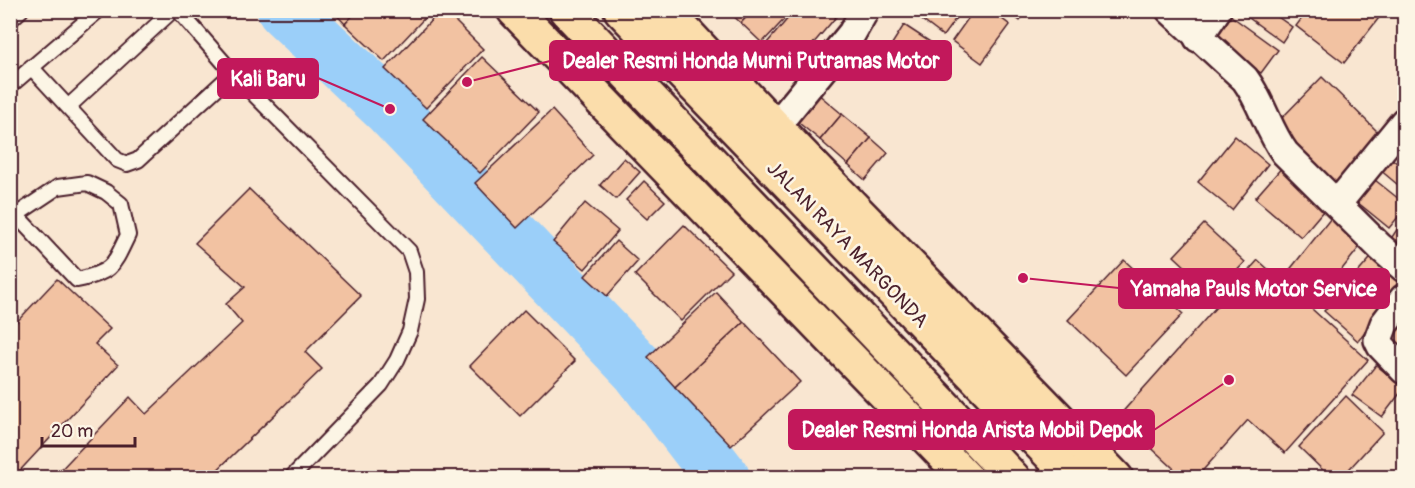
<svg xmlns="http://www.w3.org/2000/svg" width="1415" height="488" viewBox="0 0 1415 488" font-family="Pangolin,sans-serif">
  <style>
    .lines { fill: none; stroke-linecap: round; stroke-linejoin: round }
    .river { stroke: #9bcff9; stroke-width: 56 }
    .building { fill: #f2c2a2; stroke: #4a1f2b; stroke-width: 1.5 }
    .lane-casing { stroke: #4a1f2b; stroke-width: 18 }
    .street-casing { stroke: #4a1f2b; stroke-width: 32 }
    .highway-casing { stroke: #4a1f2b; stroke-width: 38 }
    .lane { stroke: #fcf5e5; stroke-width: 14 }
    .street { stroke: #fcf5e5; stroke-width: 27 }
    .highway { stroke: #fbddab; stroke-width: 33 }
    .labels { text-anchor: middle; stroke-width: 5; stroke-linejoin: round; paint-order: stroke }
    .street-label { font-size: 20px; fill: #4a1f2b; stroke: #fcf5e5 }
    .leader { fill: none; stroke: #c2185b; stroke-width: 2 }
    .callout-dot { fill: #c2185b; stroke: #fcf5e5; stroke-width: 2 }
    .callout { fill: #c2185b; stroke: #c2185b; stroke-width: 2 }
    .callout-label { font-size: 21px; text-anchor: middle; font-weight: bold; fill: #fff }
  </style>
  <rect width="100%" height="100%" fill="#f9e6d1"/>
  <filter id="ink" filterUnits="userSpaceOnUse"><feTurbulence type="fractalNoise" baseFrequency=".0167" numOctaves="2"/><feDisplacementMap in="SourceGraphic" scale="12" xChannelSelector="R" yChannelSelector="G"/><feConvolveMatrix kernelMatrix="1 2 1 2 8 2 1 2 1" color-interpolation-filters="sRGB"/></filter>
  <g filter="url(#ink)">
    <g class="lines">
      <polyline class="river" points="285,10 390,109 639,370 722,478"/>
    </g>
    <g class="building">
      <polygon points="332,10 358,10 345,24"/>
      <polygon points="358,10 432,10 384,61 345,24"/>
      <polygon points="441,10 444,10 483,49 426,108 385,69"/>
      <polygon points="731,10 753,10 741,23 729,12"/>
      <polygon points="753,10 793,10 762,43 741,23"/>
      <polygon points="795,10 829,10 836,17 794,66 767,43"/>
      <polygon points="923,10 962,10 943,36 918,17"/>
      <polygon points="974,10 990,10 1010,25 982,63 952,41"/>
      <polygon points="1006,10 1027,10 1020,21"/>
      <polygon points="1238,10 1268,10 1292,27 1282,42"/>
      <polygon points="1308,10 1385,10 1344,63 1296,26"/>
      <polygon points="1227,13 1278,50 1261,73 1210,36"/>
      <polygon points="904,25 947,53 933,76 890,47"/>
      <polygon points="482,57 539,112 480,173 423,119"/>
      <polygon points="1322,77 1382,136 1335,185 1275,125"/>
      <polygon points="811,88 842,114 820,140 789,115"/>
      <polygon points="552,110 593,155 517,228 475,183"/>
      <polygon points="842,114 871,138 848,165 820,140"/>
      <polygon points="1235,136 1268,164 1232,210 1198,182"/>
      <polygon points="871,138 888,153 865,180 848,165"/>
      <polygon points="1384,152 1404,169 1404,190 1373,164"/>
      <polygon points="624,158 640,172 616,199 600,185"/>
      <polygon points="1284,165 1329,204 1301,237 1255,198"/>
      <polygon points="1375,180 1404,203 1404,210 1389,228 1357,202"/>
      <polygon points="644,181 665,201 647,219 626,200"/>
      <polygon points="249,189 361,296 305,352 322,369 209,478 53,478 130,397 146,414 242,323 226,304 245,287 195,243"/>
      <polygon points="585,203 618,231 585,269 553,242"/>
      <polygon points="1335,213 1366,239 1320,297 1288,272"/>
      <polygon points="1404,219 1404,258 1386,246"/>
      <polygon points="1204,224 1245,262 1215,294 1174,256"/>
      <polygon points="684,225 731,271 681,321 635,275"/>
      <polygon points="616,241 638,261 607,296 585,276"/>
      <polygon points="1376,252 1404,276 1404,287 1358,341 1324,311"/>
      <polygon points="1124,260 1183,314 1126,375 1068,320"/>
      <polygon points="1258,260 1368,360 1285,453 1248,420 1196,478 1184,478 1118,417"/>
      <polygon points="57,279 110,329 95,344 118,365 13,478 10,478 10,329"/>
      <polygon points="716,292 744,322 675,387 648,357"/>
      <polygon points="524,310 575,361 520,416 470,366"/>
      <polygon points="1404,312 1404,360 1381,341"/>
      <polygon points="744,322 800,382 731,446 675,387"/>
      <polygon points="1376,365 1404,388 1382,417 1352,395"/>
      <polygon points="1346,396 1383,432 1341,478 1331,478 1299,447"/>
    </g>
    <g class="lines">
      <g class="lane-casing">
        <g id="lane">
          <polyline points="178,10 233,73"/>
          <polyline points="10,20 21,10"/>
          <polyline points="31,67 117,160 127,164 138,160 233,73 409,251 416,272 417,299 410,331 397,360 381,385 291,478"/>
          <polyline points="10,86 99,10"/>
          <polyline points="69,106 173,10"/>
          <path d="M10 209 16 215 77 280C113 272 113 266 128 235L121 204 106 192 87 183 58 187 16 215"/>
        </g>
      </g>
      <g class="street-casing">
        <g id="street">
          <path d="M1170 10 1245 79C1262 102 1268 130 1285 153L1380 247 1404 268"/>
          <polyline points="1198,38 1217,10"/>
          <polyline points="761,140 775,127 852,33 865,10"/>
          <polyline points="1337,204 1404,122"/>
          <polyline points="1404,298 1384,324 1378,340 1381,346 1404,370"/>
        </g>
      </g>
      <g class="highway-casing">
        <g id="highway">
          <polyline points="514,10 966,478"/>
          <polyline points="566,10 1013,478"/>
          <polyline points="621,10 1073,478"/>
          <polyline points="665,10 775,127 1116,478"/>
        </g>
      </g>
      <use href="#lane" class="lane"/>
      <use href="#street" class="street"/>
      <use href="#highway" class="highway"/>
    </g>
  </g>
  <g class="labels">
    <g class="street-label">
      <text transform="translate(848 244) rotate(46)" y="7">JALAN RAYA MARGONDA</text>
    </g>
  </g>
  <path class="leader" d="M467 82L550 61M390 109L318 78M1023 278L1119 288M1229 380L1154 430"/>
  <g class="callout-dot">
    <circle cx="467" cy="82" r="6"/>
    <circle cx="390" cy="109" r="6"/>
    <circle cx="1023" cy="278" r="6"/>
    <circle cx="1229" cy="380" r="6"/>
  </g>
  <g class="callout">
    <rect x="550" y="41" width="401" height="39" rx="6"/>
    <rect x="218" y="59" width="100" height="39" rx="6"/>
    <rect x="1119" y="269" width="270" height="39" rx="6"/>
    <rect x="789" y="410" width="365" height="39" rx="6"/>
  </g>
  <g class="callout-label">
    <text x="751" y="68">Dealer Resmi Honda Murni Putramas Motor</text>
    <text x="268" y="86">Kali Baru</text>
    <text x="1254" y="296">Yamaha Pauls Motor Service</text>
    <text x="972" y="437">Dealer Resmi Honda Arista Mobil Depok</text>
  </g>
  <rect width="1415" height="488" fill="none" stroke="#fcf5e5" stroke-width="36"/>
  <rect x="18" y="18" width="1379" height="452" fill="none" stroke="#4a1f2b" stroke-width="2" filter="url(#ink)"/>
  <path d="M42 437v9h93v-9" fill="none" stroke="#4a1f2b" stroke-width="3"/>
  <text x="51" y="437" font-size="18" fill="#4a1f2b" stroke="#fcf5e5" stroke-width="4.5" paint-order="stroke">20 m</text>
</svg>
